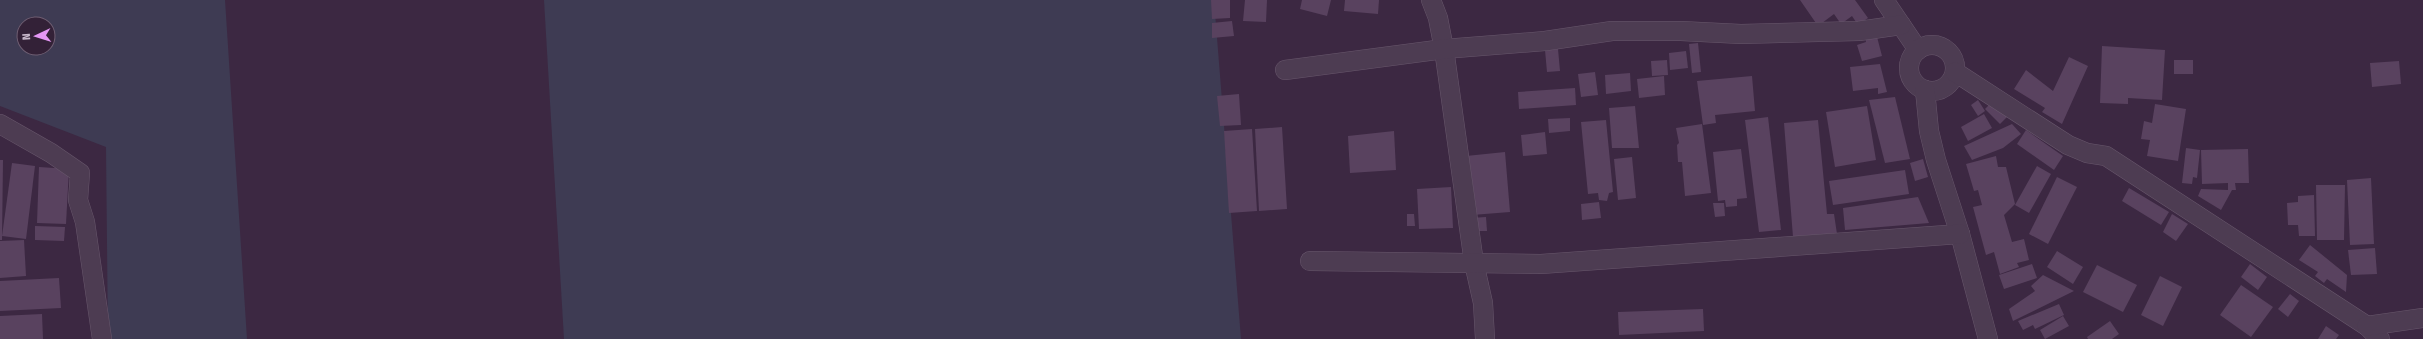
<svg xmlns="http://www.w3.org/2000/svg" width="2423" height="339" viewBox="0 0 2423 339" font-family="'Fira Sans Condensed',sans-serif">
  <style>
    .green { fill: #3e3b53; fill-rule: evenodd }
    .building { fill: #59425f }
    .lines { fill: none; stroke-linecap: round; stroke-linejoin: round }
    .street-casing { stroke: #68576c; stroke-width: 20 }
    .street { stroke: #4d3c52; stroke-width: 19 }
  </style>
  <rect width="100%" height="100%" fill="#3c2842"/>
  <g class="green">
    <path d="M0 0H225L247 339H108L106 147 0 106ZM24 24H48V48H24Z"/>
    <polygon points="544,0 1214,0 1241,339 564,339"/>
  </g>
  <g class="building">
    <polygon points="1211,0 1230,0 1230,18 1212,19"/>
    <polygon points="1245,0 1267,0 1266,22 1243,21"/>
    <polygon points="1302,0 1331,0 1327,16 1300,9"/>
    <polygon points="1345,0 1379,0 1378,14 1344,11"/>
    <polygon points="1800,0 1855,0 1868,18 1858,25 1852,16 1841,24 1834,14 1818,26"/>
    <polygon points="1232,21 1234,36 1212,38 1212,23"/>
    <polygon points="1876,33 1882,56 1862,61 1857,45 1866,42 1865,36"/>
    <polygon points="1698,43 1701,72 1692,73 1689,44"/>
    <polygon points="2102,46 2165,50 2162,100 2128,98 2128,104 2100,103"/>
    <polygon points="1558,49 1560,71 1547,72 1545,50"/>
    <polygon points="1686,51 1688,68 1670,70 1669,53"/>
    <polygon points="2069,57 2088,66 2062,124 2042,112 2045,108 2014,89 2026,70 2053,91"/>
    <polygon points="1667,60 1668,75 1652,76 1651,61"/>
    <rect x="2174" y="60" width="19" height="14"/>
    <polygon points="2399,61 2401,84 2372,87 2370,63"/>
    <polygon points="1880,64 1887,92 1878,94 1878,88 1853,91 1850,67"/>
    <polygon points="1595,72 1598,95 1581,97 1578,74"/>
    <polygon points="1630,73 1631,91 1606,94 1605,75"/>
    <polygon points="1664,76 1665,95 1639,98 1637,79"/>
    <polygon points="1752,76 1755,111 1715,115 1716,123 1703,125 1697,81"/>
    <polygon points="1575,88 1576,105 1519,109 1518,92"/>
    <polygon points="1239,94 1241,125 1220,126 1217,96"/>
    <polygon points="1895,97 1910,159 1885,163 1869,100"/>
    <polygon points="1978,100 1985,111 1978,116 1971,105"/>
    <polygon points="1994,100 2009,115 2000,124 1985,109"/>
    <polygon points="2155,104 2186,109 2178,161 2147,156 2150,140 2141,139 2144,121 2152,123"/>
    <polygon points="1635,106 1639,148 1612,148 1609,108"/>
    <polygon points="1867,106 1876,160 1835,167 1826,112"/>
    <polygon points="1984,114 1992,128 1968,141 1961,127"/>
    <polygon points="1768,117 1781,230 1759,232 1745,120"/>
    <polygon points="1570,118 1570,131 1549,133 1548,119"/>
    <polygon points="1606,120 1613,192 1609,193 1607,201 1599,200 1598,193 1588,194 1581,122"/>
    <polygon points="1818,120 1827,214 1834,214 1837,234 1793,237 1784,123"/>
    <polygon points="1702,124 1711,193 1685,196 1682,162 1678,162 1677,145 1679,143 1676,128"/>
    <polygon points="2012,124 2021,134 2003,148 1972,160 1964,146"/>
    <polygon points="1282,127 1287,209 1259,211 1255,129"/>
    <polygon points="1252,129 1257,211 1229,213 1224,131"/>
    <polygon points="2026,130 2063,156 2054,170 2017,144"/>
    <polygon points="1394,131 1396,170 1350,173 1348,136"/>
    <polygon points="1545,132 1547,154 1523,156 1521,135"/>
    <polygon points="2186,148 2200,150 2197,178 2193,177 2192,184 2182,183"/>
    <polygon points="1741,149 1747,198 1737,199 1737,206 1726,207 1725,200 1718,201 1713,152"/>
    <polygon points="2248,149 2249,183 2235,183 2236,190 2232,190 2221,210 2198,196 2201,189 2228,190 2228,183 2202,184 2201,150"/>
    <polygon points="1505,152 1510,212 1472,215 1466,156"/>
    <polygon points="1996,156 1998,167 2006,167 2015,204 2004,215 2012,242 2024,239 2029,260 2017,263 2019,267 2000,274 1994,252 1986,255 1973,207 1982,205 1978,190 1974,191 1966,164"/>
    <polygon points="1632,157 1636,198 1618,200 1614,159"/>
    <polygon points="1923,159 1928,177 1915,181 1910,163"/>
    <polygon points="0,160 3,160 2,240 0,240"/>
    <polygon points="12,163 35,166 26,239 2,236"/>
    <polygon points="2037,166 2051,174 2029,213 2015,205"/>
    <polygon points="39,167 69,169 66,224 37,223"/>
    <polygon points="1905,170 1909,194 1833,205 1829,181"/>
    <polygon points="2057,177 2077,187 2048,244 2029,234"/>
    <polygon points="2371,178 2374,244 2350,245 2347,180"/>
    <polygon points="2316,185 2345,185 2344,240 2317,240"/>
    <polygon points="1451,187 1453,228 1419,229 1417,189"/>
    <polygon points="2129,188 2169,212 2161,225 2122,201"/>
    <polygon points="2314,195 2315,236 2299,236 2298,225 2288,225 2287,203 2298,202 2298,196"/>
    <polygon points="1918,197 1929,223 1845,230 1843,208"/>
    <polygon points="1599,202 1601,218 1582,220 1581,204"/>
    <polygon points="1713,203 1724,203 1725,216 1715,217"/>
    <polygon points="1407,214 1414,214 1415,226 1407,226"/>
    <polygon points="2172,214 2188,224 2176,241 2163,232"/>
    <polygon points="1486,217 1487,231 1471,231 1471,218"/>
    <polygon points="35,226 65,227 64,241 35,240"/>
    <polygon points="24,240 26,276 0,278 0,241"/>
    <polygon points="2310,245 2347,275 2346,292 2327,279 2324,283 2315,276 2318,272 2299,260"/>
    <polygon points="2375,248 2377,274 2351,275 2348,250"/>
    <polygon points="2057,251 2083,267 2073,284 2047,267"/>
    <polygon points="2032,264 2037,278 2004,289 1999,275"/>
    <polygon points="2250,264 2267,277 2258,290 2241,277"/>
    <polygon points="2097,265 2137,285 2123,312 2083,292"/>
    <polygon points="2043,275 2074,291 2013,321 2009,309 2035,291 2031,286"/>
    <polygon points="2160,276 2182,287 2163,326 2141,315"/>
    <polygon points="59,278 61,308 0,311 0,281"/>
    <polygon points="2241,285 2273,307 2251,337 2220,315"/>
    <polygon points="2290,294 2299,301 2288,317 2278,309"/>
    <polygon points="2059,304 2064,315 2035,329 2033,325 2023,330 2018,321"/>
    <polygon points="1703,309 1704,331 1619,335 1618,312"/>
    <polygon points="42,314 43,339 0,339 0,316"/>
    <polygon points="2063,316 2069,326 2045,339 2040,330"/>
    <polygon points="2110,321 2119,334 2112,339 2088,339 2087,337"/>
    <polygon points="2326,326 2339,335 2336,339 2318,339"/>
  </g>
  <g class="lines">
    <g class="street-casing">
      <g id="street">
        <polyline points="1431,0 1438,18 1444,49 1474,263 1483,303 1485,339"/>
        <polyline points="1884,0 1918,50"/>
        <circle cx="1932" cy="68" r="23"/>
        <polyline points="1285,70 1444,49 1545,41 1612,31 1681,31 1741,34 1859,31 1901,25"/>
        <polyline points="1955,72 2068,145 2087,153 2106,156 2367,326 2380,339"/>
        <polyline points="1925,90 1929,131 1936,160 1960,234 1988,339"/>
        <polyline points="0,124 51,153 80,173 78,200 85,222 102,339"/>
        <polyline points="1310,261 1541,264 1960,234"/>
        <polyline points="2367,326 2423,318"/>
      </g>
    </g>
    <use href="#street" class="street"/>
  </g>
  <g transform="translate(36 36) rotate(266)"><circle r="19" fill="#332137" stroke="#6f5e72"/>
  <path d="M0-3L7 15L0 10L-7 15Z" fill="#e496f4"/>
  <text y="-6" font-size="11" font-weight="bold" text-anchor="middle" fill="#c8b9cb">N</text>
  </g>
</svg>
